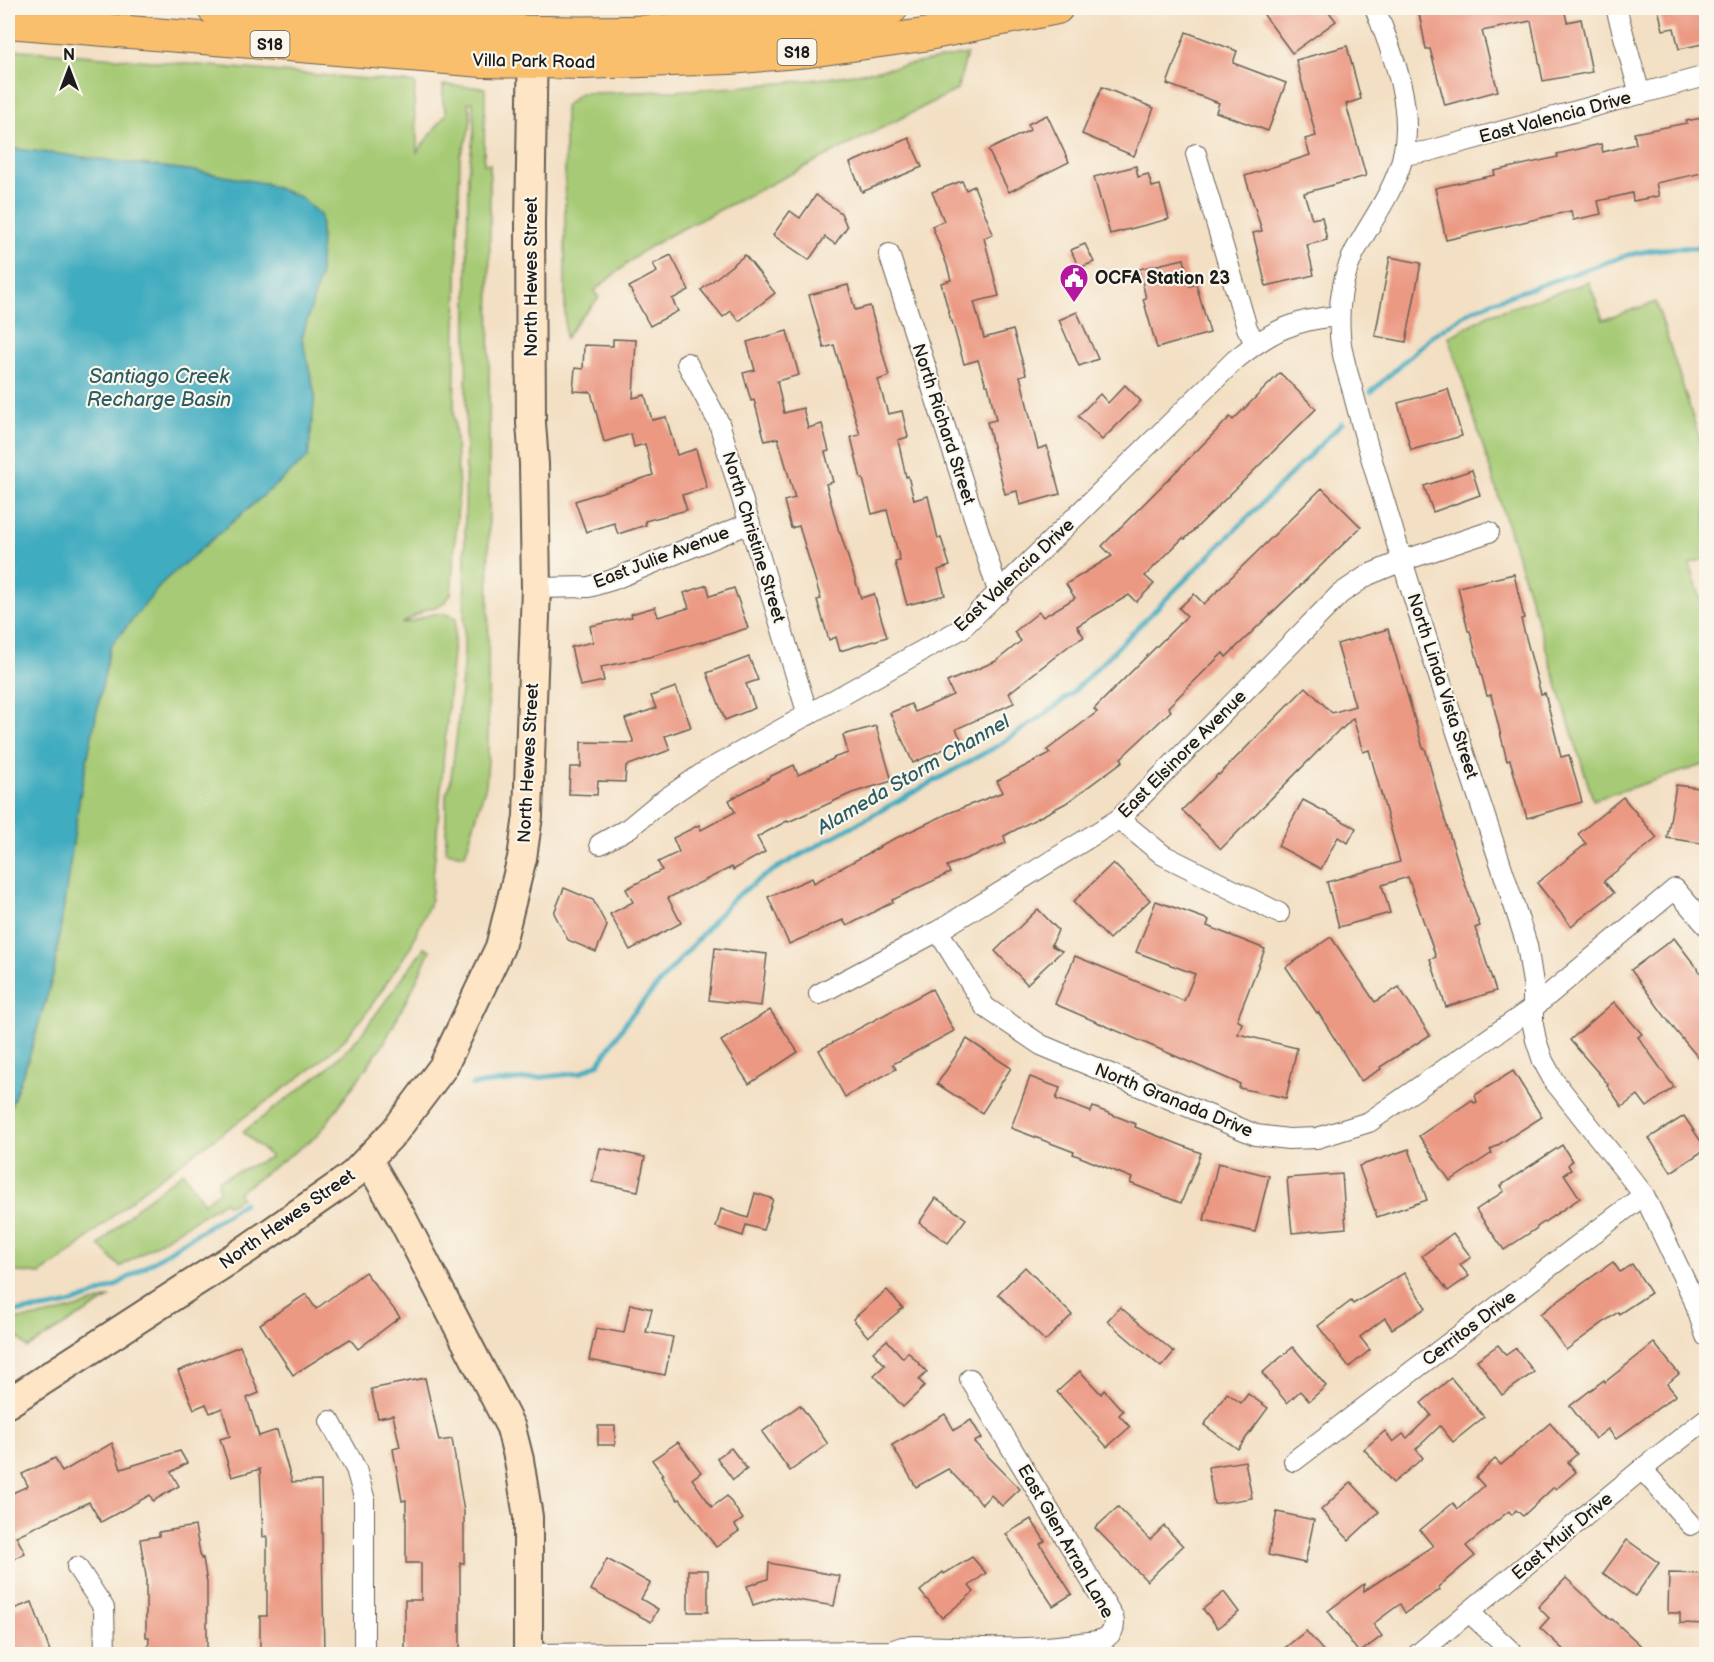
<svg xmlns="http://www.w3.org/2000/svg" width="1714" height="1662" viewBox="0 0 1714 1662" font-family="'Balsamiq Sans',sans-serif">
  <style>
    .green { fill: #a6ca74; stroke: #617348; stroke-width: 1.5 }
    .water { fill: #40acbf; stroke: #2e646e; stroke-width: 1.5 }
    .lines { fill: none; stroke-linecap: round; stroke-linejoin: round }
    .stream { stroke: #40acbf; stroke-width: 5 }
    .building { fill: #eb9983 }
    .street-casing { stroke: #676056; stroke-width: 22 }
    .secondary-casing { stroke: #676056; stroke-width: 32 }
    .primary-casing { stroke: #676056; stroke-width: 34 }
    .street { stroke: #fff; stroke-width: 20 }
    .secondary { stroke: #fde5c5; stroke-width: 28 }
    .primary { stroke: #f9bf6d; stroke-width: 32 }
    .labels { text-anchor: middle; stroke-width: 4.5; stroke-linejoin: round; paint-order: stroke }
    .shield { fill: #fbf7ec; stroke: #5f5e5a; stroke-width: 1.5 }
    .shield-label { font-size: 16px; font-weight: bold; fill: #1c1c1c }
    .street-label { font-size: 18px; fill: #1c1c1c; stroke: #fbf7ec }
    .poi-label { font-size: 18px; font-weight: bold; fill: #1c1c1c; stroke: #fbf7ec; text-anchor: start }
    .water-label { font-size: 20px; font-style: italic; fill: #2c5d65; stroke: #fbf7ec }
  </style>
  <rect width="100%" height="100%" fill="#fbf7ec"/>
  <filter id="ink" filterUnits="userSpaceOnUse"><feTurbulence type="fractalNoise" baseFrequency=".0167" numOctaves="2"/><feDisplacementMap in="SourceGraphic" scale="12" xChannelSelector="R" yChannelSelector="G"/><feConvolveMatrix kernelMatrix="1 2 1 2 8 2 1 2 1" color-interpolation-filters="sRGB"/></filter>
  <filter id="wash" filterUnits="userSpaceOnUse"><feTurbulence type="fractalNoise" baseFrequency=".008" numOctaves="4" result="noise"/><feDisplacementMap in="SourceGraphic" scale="24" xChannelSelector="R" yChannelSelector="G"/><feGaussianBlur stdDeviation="1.35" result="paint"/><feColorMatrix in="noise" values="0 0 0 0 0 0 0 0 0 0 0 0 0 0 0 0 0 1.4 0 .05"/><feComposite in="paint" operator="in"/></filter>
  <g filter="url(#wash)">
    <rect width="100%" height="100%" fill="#f3dfc3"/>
    <g class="green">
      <path d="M8 49 415 83 414 107 417 131V152L447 113 443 103V85L485 88 484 164H490L488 759 486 785 465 855 446 852V794L450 785 457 732 464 656 468 174 474 131 473 102 468 103C475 122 467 138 460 156L454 412 459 490 451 594 443 604 425 610 401 624C421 620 435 607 456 618L431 900 410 948 367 1012 345 1039 315 1066 292 1083 143 1190 70 1253 40 1274 8 1271V1114L29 1057 54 972 80 795 110 647 164 581 308 457 315 395 302 338 320 277 321 217 300 197 263 183 196 171 8 148Z"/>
      <path d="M967 54 957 90 674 233 644 250 594 291 599 298 578 321 565 339V106L580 93C662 93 745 88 827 78 873 72 920 62 967 54Z"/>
      <polygon points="1589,282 1603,320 1656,302 1706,459 1706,558 1690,564 1706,617 1706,764 1593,800 1449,337 1488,315"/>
      <polygon points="424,948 430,950 414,986 384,1043 318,1135 238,1193 241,1198 228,1205 225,1201 120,1267 99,1245 137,1207 183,1172 204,1203 219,1191 218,1180 271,1157 243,1132 328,1068 360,1036"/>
      <path d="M111 1297 27 1348 19 1338 8 1345V1319C42 1320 78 1308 111 1297Z"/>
    </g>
    <polygon class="water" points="8,148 196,171 263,183 300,197 321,216 320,277 302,338 315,395 308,457 164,581 110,647 80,795 54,972 29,1057 8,1114"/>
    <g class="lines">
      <g class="stream">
        <polyline points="1371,392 1432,336 1471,311 1494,301 1628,255 1653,250 1675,248 1706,248"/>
        <polyline points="472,1085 580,1073 599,1063 628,1019 723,910 733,899 757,881 777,868 999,745 1048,712 1070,695 1342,423"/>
        <path d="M8 1312C51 1310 76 1305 115 1286L244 1203"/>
      </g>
    </g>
    <g id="blocks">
      <g class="building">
        <polygon points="1274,8 1326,8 1336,21 1292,53 1264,15"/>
        <polygon points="1418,8 1564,8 1567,22 1581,19 1592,72 1543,81 1531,21 1482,31 1498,91 1445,105 1430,49 1426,49"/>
        <polygon points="1658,8 1707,8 1707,43 1679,49 1674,28 1663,30"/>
        <polygon points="1186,32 1237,51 1233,63 1286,83 1268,131 1216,112 1219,103 1167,84"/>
        <polygon points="1347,46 1361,99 1346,104 1366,176 1304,193 1312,219 1322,217 1327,240 1307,245 1314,275 1266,286 1253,233 1262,231 1245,176 1310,155 1305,139 1316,136 1296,60"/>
        <polygon points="1102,87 1154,108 1134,156 1082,134"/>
        <polygon points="1047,115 1069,162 1009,192 988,150 1030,130 1028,124"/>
        <polygon points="1707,117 1707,172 1656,183 1659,196 1633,201 1632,193 1598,201 1601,214 1573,220 1571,211 1446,240 1435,188 1495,175 1494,171 1558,157 1557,154 1601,144 1603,152 1636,144 1634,133 1687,123 1686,121"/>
        <polygon points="909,138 922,167 862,192 850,163"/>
        <polygon points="1136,166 1138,177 1148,174 1152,187 1160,185 1169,219 1110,234 1094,177"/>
        <polygon points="962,181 966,190 974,186 993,234 984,238 999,296 974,302 984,338 1013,330 1026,374 1020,376 1038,449 1047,446 1060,494 1020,505 1017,491 1005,494 987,422 996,420 988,385 986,385 978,360 964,364 952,321 951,321 941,283 951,280 947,265 932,226 944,221 932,192"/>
        <polygon points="816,195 841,213 847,227 835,244 825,237 809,260 773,235 790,211 800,218"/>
        <polygon points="1085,244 1094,262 1079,268 1071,250"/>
        <polygon points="671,255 689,290 672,299 678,311 650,326 629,287 657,272 653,264"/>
        <polygon points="745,255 775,293 739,321 731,311 723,317 701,290"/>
        <polygon points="1390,257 1421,263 1406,342 1375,336"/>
        <polygon points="1184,259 1190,286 1196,284 1210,333 1157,348 1143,299 1146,298 1139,269"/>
        <polygon points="848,285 855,310 870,306 889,376 878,380 888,414 902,411 908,437 898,440 906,477 908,476 914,500 928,496 938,539 941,538 950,566 938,570 945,595 907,605 895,562 900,561 887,510 872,514 863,479 861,479 851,437 860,435 834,345 824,348 809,295"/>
        <polygon points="1077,312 1098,359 1079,366 1059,320"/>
        <polygon points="787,331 799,375 777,381 784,413 803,408 808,428 822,424 829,451 825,452 833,482 826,484 839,532 840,532 861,598 874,594 887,637 840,651 836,637 829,640 817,600 821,599 799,526 791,528 784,501 795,498 778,438 765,441 754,400 751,401 743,373 755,370 747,342"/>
        <polygon points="613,339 636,340 633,398 645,395 652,420 666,417 677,455 696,449 707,488 682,495 687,510 645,521 646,525 618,534 614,523 586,532 575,501 653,475 645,444 634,447 631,434 604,442 591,392 573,391 575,368 583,369 584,345 613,346"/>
        <polygon points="1280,373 1316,409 1185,539 1183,538 1145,576 1154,584 1136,602 1129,595 1077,626 1084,637 1070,645 1009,693 1014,703 956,729 962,741 913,763 890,713 911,704 915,712 953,695 947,682 996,661 1021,641 1014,632 1039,612 1043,617 1075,598 1066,584 1112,556 1102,546 1230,417 1233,420"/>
        <polygon points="1125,385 1141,401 1102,440 1078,416 1100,394 1108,403"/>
        <polygon points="1448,389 1462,436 1411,450 1398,403"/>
        <polygon points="1472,470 1480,495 1433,512 1424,486"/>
        <polygon points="1322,488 1361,527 1226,657 1223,653 1168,707 1171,711 1121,758 1123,761 1066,803 1004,836 1006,843 947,866 950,873 892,900 893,902 847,926 843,920 789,944 768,897 812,878 814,883 880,847 879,846 949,813 1003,792 997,781 1050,753 1047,750 1097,712 1094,709 1187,616 1179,608 1194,594 1204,604"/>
        <polygon points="1514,574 1524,618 1521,619 1541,694 1545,693 1561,757 1569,755 1582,802 1527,818 1510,760 1507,761 1491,695 1487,696 1470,631 1468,631 1458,587"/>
        <polygon points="707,585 710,596 734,588 748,628 701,643 701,642 649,657 601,667 604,681 580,686 571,647 593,642 590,626 632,617 631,614 655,607 658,617 689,608 684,593"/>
        <polygon points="1388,629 1423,748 1425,748 1445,820 1464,881 1480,926 1475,928 1496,991 1446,1007 1430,959 1436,957 1408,877 1382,885 1390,913 1339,927 1327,882 1400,862 1369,750 1363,752 1353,718 1342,729 1341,728 1221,849 1182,810 1218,774 1219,775 1306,687 1332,713 1355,706 1337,644"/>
        <polygon points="749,657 758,680 746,684 755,708 725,720 707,673"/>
        <polygon points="676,687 691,727 665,736 670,750 626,766 625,782 598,781 597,795 569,794 570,767 581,767 581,742 634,743 625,719 656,708 651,696"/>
        <polygon points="876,726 892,781 852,793 788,822 787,821 757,837 765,852 733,870 732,867 668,898 681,923 630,950 610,914 633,902 626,889 662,870 658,862 679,852 673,838 699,825 701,830 735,812 729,800 768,779 767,778 794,765 798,775 833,759 833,758 848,753 843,735"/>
        <polygon points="1676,785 1707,789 1707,844 1667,838"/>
        <polygon points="1623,797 1657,838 1604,881 1614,893 1571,926 1537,883 1586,844 1578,834"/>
        <polygon points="1303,800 1356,828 1348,843 1338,837 1321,869 1278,846"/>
        <polygon points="1113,863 1150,900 1109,939 1073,902"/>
        <polygon points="564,888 593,900 607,926 596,952 568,940 554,913"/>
        <polygon points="1156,901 1209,920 1207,926 1265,949 1237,1020 1242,1023 1238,1034 1297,1048 1286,1098 1239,1088 1240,1084 1055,1004 1075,956 1184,1001 1195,974 1136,952"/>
        <polygon points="1038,909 1058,930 1054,940 1051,944 1053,945 1052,946 1062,951 1027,984 995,951"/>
        <polygon points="1331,937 1375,1002 1399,987 1430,1035 1380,1067 1381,1069 1361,1081 1318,1012 1317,1013 1286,967"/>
        <polygon points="1674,938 1707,981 1707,1068 1675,1030 1631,970"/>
        <polygon points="715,948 767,954 761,1006 709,1000"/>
        <polygon points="932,989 954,1031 893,1064 896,1069 845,1097 819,1050"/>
        <polygon points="1614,1002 1642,1034 1638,1037 1674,1087 1647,1107 1638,1095 1622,1107 1607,1085 1608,1084 1570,1040"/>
        <polygon points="770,1010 798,1052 749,1084 721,1041"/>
        <polygon points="967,1039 1011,1068 982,1113 937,1084"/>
        <polygon points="1513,1071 1542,1117 1490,1150 1492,1153 1450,1181 1419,1136 1472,1100 1474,1103 1477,1102 1475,1095"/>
        <polygon points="1030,1077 1060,1088 1056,1099 1091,1112 1093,1107 1136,1124 1135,1127 1201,1153 1181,1203 1130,1183 1132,1178 1073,1154 1074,1152 1011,1128"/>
        <polygon points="1684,1116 1706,1149 1671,1172 1649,1138"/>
        <polygon points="1562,1145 1572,1161 1568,1165 1571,1170 1564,1174 1580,1198 1537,1227 1537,1228 1504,1250 1476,1210 1504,1191 1500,1186"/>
        <polygon points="600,1148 645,1157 638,1191 592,1182"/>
        <polygon points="1409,1149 1427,1200 1377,1217 1359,1166"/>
        <polygon points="1218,1163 1269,1176 1255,1232 1204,1220"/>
        <polygon points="1342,1174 1346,1228 1292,1233 1287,1178"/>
        <polygon points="755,1193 773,1199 763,1230 746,1225 743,1236 716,1227 721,1209 748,1218"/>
        <polygon points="936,1198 966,1219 948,1243 919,1223"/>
        <polygon points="1453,1233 1471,1257 1460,1265 1469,1276 1448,1291 1422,1256"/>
        <polygon points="1613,1262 1620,1272 1632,1264 1651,1293 1619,1314 1618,1312 1566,1350 1540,1314"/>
        <polygon points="1025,1267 1072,1315 1045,1341 998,1294"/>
        <polygon points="365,1272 400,1317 358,1349 350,1339 293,1375 260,1324 306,1294 316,1309"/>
        <polygon points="1404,1273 1426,1308 1392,1329 1385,1318 1360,1337 1370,1350 1349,1367 1318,1326 1351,1301 1353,1304"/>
        <polygon points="887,1290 903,1308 868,1337 853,1319"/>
        <polygon points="630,1304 652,1309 646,1332 673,1337 665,1375 589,1360 596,1328 624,1333"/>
        <polygon points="1120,1307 1174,1352 1161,1367 1107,1321"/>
        <polygon points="887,1340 903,1358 908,1352 927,1372 919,1380 925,1386 903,1407 874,1375 885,1365 873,1352"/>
        <polygon points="1654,1343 1679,1374 1667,1384 1676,1395 1616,1439 1608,1429 1595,1439 1570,1406 1604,1380 1605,1382"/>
        <polygon points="1498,1345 1506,1355 1516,1348 1534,1372 1502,1395 1477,1360"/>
        <polygon points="240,1346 259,1393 247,1398 259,1436 277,1430 292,1482 321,1481 324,1654 260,1654 260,1616 267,1616 267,1536 263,1537 260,1469 232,1477 220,1439 230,1436 222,1408 210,1413 206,1404 194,1409 178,1371"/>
        <polygon points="1293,1347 1326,1386 1309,1401 1300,1391 1287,1403 1262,1373"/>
        <polygon points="1080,1371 1101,1394 1104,1390 1123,1411 1119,1415 1130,1427 1107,1447 1057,1392"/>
        <polygon points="425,1378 439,1441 452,1439 464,1512 464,1563 460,1563 460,1654 405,1654 405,1600 421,1600 421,1563 406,1563 406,1500 402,1501 393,1449 400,1447 393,1415 378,1418 371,1389"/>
        <polygon points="1451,1378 1484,1417 1453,1442 1440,1426 1416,1449 1423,1458 1393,1483 1364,1449 1385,1431 1393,1442 1403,1434 1407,1438 1431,1415 1421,1403"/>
        <polygon points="1227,1393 1241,1403 1248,1394 1268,1408 1238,1449 1204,1425"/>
        <polygon points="800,1405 828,1444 790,1471 762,1432"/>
        <polygon points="945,1414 954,1430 971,1420 982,1438 974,1442 1020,1489 1002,1506 991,1495 982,1504 948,1469 916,1487 892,1445"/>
        <polygon points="1550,1423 1577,1454 1568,1462 1576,1472 1556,1489 1554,1487 1523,1516 1516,1510 1512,1515 1509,1511 1466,1546 1475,1556 1438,1587 1440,1590 1405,1613 1400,1604 1373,1624 1382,1636 1359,1653 1328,1611 1364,1584 1364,1591 1433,1546 1420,1530 1453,1503 1458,1509 1484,1486 1476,1477 1495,1459 1501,1465"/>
        <rect x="598" y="1426" width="17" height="19"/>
        <polygon points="678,1442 701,1472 692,1479 712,1507 727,1496 743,1519 735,1525 739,1531 716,1547 680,1499 678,1500 668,1487 661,1476 663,1475 652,1460"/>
        <polygon points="112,1443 121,1469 180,1451 187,1463 171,1472 179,1486 153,1501 150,1495 101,1522 89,1502 16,1536 25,1553 8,1562 8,1495 28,1486 22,1474 55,1458 62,1472"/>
        <polygon points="731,1448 747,1469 733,1480 717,1458"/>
        <polygon points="1245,1461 1252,1498 1214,1504 1208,1467"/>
        <polygon points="1351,1482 1379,1512 1349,1540 1321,1510"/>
        <polygon points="1118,1507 1150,1540 1164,1526 1183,1546 1147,1581 1095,1528"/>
        <polygon points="1277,1512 1314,1520 1305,1563 1268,1555"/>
        <polygon points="1031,1519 1045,1541 1040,1544 1072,1594 1053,1606 1006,1534"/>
        <polygon points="195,1526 201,1559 203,1558 207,1583 207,1654 148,1654 149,1637 146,1637 146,1576 140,1539 159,1536 159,1532"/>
        <polygon points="1627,1540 1659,1563 1635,1596 1603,1573"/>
        <polygon points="972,1557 986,1573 969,1586 974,1592 942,1618 920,1591 943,1572 944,1574"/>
        <polygon points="607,1559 650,1583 641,1599 658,1609 651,1622 591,1590"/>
        <polygon points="769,1563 840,1576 834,1606 778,1597 753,1605 747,1586 768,1579"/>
        <rect x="688" y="1570" width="20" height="42"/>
        <polygon points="1669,1573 1707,1574 1707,1624 1680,1623 1680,1613 1668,1613"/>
        <polygon points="1566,1578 1611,1620 1612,1619 1650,1654 1568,1654 1540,1628 1549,1618 1538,1607"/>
        <polygon points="1224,1592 1239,1612 1218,1628 1203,1609"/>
        <polygon points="32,1602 51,1654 13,1654 13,1639 8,1641 8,1611"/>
        <polygon points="1306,1631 1326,1654 1277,1654"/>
      </g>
    </g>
  </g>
  <g filter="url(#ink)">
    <use href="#blocks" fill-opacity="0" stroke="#676056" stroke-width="1.5"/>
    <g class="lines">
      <g class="street-casing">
        <g id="street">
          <path d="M1375 8C1393 54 1414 106 1403 156 1394 192 1371 221 1354 253 1342 278 1338 307 1340 335 1341 353 1347 371 1352 388 1362 428 1374 468 1386 507 1429 654 1480 799 1527 945L1533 983V1025L1536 1040 1543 1061 1554 1081 1644 1195 1694 1300 1706 1336"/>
          <polyline points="1616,8 1640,94"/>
          <polyline points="1196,154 1247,328 1255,343"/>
          <polyline points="1403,155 1429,151 1706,76"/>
          <polyline points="889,254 999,594"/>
          <polyline points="687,363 719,423 808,715"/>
          <polyline points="536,588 589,587 612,580 750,523"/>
          <polyline points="1119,819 1163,855 1279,913"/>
          <path d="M600 844 629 828 658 804 703 773 961 629 1235 360C1269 332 1295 319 1339 316"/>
          <polyline points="938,931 985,1007 1041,1045 1256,1135 1288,1139 1317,1138 1369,1122 1534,1007 1675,889 1706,925"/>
          <polyline points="819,994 938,931 1119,819 1340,594 1368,575 1402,561 1489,532"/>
          <polyline points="330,1421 356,1469 364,1497 364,1654"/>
          <polyline points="1294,1461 1644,1195"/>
          <polyline points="1642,1469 1691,1525"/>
          <polyline points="77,1567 104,1608 105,1654"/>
          <polyline points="1470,1613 1514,1654"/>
          <path d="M528 1654 891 1651 902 1647 915 1646C970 1647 1026 1652 1080 1643 1089 1642 1100 1642 1107 1637 1114 1632 1115 1625 1113 1617L970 1379"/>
          <polyline points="1418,1654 1642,1469 1706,1419"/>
        </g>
      </g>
      <g class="secondary-casing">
        <g id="secondary">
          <polyline points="368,1160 403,1220 511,1428 519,1460 528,1517 528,1654"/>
          <polyline points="8,1403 187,1287 244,1251 338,1186 354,1174 395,1131 443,1067 500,947 522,858 528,816 529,785 536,588 534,464 531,423 530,224 533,38"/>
        </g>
      </g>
      <g class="primary-casing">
        <g id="primary">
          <path d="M213 8C276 13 340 18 403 23 436 26 469 30 503 31 632 36 764 28 892 8"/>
          <polyline points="8,22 483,61 583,63 730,58 809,51 923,35 1057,8"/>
        </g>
      </g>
      <use href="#street" class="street"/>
      <use href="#secondary" class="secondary"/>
      <use href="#primary" class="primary"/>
    </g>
  </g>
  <defs>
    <g id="civic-pin" transform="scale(1.5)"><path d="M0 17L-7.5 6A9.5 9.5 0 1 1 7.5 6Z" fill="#b5179e" stroke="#fbf7ec"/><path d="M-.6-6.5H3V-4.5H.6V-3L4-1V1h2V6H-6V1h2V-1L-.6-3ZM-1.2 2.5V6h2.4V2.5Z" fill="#fff"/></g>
  </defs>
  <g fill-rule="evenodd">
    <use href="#civic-pin" x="1074" y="278"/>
  </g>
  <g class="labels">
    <g class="shield">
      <rect x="250.5" y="31" width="39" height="26" rx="4.5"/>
      <rect x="777.5" y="39" width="39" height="26" rx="4.5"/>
    </g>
    <g class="shield-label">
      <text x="270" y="50">S18</text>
      <text x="797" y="58">S18</text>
    </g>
    <g class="street-label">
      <text transform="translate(534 61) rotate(1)" y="6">Villa Park Road</text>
      <text transform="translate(1555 117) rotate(-15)" y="6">East Valencia Drive</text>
      <text transform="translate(531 277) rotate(-90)" y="6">North Hewes Street</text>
      <text transform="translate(944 424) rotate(72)" y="6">North Richard Street</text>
      <text transform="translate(754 537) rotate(73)" y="6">North Christine Street</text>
      <text transform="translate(661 557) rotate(-21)" y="6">East Julie Avenue</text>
      <text transform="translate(1014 575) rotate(-43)" y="6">East Valencia Drive</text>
      <text transform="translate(1443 686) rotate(72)" y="6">North Linda Vista Street</text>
      <text transform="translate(1182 754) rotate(-45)" y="6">East Elsinore Avenue</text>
      <text transform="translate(528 763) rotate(-87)" y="6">North Hewes Street</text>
      <text transform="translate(1174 1100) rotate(22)" y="6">North Granada Drive</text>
      <text transform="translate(287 1219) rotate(-35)" y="6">North Hewes Street</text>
      <text transform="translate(1469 1328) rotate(-37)" y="6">Cerritos Drive</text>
      <text transform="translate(1562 1536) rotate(-40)" y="6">East Muir Drive</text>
      <text transform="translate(1066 1541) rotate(60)" y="6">East Glen Arran Lane</text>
    </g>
    <g class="poi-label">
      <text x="1095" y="284">OCFA Station 23</text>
    </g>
    <g class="water-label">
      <text x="159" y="383">Santiago Creek<tspan x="159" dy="23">Recharge Basin</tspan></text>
      <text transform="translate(913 774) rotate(-30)" y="7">Alameda Storm Channel</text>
    </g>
  </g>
  <rect width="1714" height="1662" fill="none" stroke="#fbf7ec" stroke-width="30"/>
  <g transform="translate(69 69)" stroke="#fbf7ec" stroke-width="4.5" paint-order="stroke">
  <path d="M0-4.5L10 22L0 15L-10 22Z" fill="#1c1c1c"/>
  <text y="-9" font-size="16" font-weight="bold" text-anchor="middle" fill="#1c1c1c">N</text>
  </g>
</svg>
